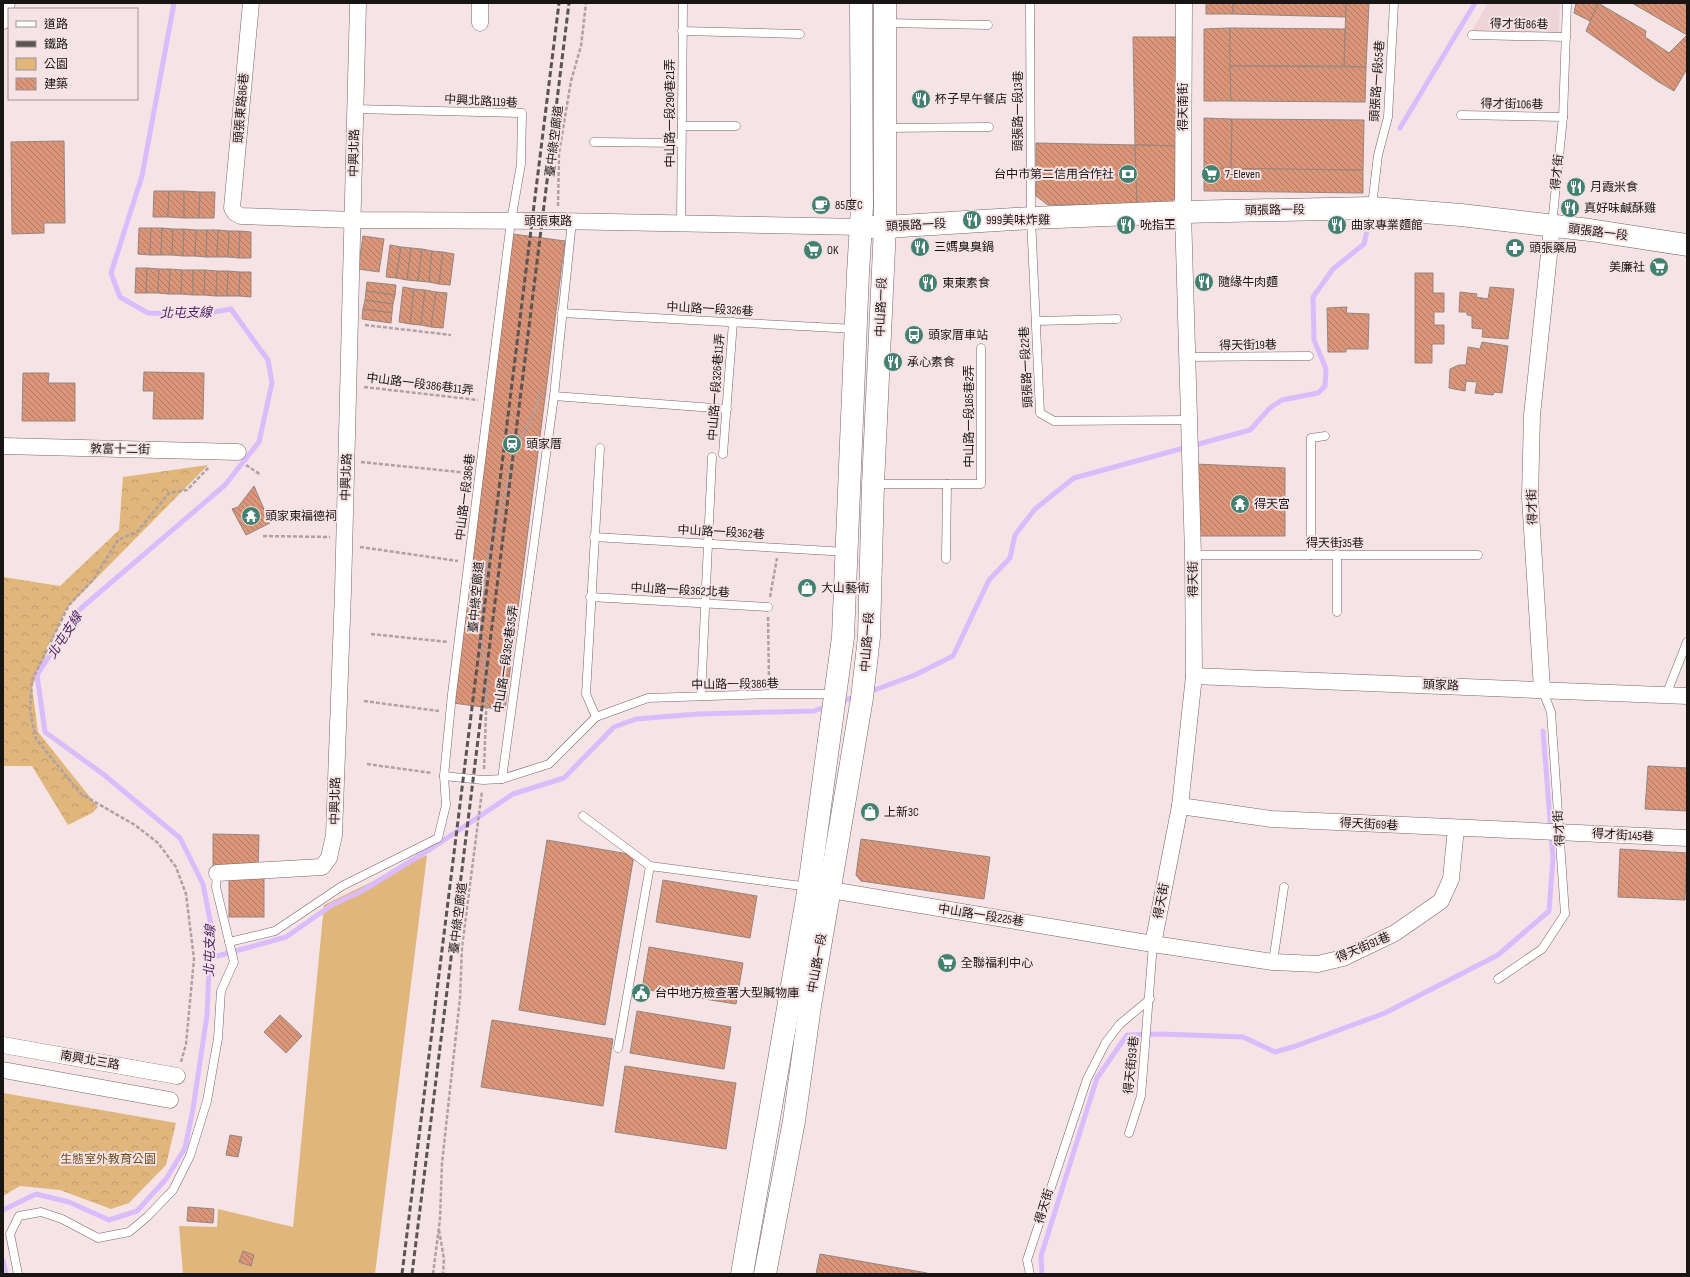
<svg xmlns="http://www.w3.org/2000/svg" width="1690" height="1277" viewBox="0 0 1690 1277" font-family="'Sofia Sans Condensed','Noto Sans TC',sans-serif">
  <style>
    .built { fill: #eed4d7 }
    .green { fill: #e0b67c }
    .forest { fill: url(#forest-crowns) }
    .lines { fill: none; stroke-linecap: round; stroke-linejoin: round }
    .stream { stroke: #dabcfd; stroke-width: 5 }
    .building { fill: url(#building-back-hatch); stroke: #948680 }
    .lane-casing { stroke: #756668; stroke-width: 9 }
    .street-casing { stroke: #756668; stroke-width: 17 }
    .secondary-casing { stroke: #756668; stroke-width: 23 }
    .primary-casing { stroke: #756668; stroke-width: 23 }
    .path { stroke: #afa1a3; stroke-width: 2.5; stroke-dasharray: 4 2; stroke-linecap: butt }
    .lane { stroke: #fff; stroke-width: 8 }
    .street { stroke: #fff; stroke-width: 16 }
    .secondary { stroke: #fff; stroke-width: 22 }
    .primary { stroke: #fff; stroke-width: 22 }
    .rail { stroke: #5c5454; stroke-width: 3; stroke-dasharray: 6 3; stroke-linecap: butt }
    .labels { text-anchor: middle; stroke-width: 4; stroke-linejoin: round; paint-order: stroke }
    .street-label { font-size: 12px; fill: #1a1515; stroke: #f5e3e5 }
    .poi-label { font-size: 12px; fill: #1a1515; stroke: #f5e3e5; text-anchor: start }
    .park-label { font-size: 12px; fill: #6c4e20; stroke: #f5e3e5 }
    .water-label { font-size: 13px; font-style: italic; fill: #451e66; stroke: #f5e3e5 }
  </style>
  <defs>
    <pattern id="forest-crowns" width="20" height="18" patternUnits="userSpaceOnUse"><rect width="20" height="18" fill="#e0b67c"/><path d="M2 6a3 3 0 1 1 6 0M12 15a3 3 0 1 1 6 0" fill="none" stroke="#c09c6a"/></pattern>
    <pattern id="building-back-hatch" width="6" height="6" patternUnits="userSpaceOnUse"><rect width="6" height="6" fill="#db9579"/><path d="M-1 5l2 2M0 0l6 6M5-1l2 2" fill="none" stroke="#b17862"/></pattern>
  </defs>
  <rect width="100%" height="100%" fill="#f5e3e5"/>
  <polygon class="built" points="1488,3 1560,3 1559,34 1472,31"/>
  <polygon class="green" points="427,855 375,1274 183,1274 179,1226 217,1227 218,1209 293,1227 324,905"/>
  <g class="forest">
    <polygon points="208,465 66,609 32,687 38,732 98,807 92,813 68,825 32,766 3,766 3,577 60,586 119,530 123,477"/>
    <polygon points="3,1093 176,1123 166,1165 129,1203 111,1209 60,1190 20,1186 3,1196"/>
  </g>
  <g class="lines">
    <g class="stream">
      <polyline points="1400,128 1475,3"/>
      <polyline points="869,692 915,675 953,656 989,580 1010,558 1015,535 1035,509 1074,478 1250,430 1271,407 1282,400 1318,393 1325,386 1326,369 1314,340 1313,297 1333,269 1364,244 1371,213"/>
      <polyline points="840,702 857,696"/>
      <polyline points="210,958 286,937 332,905 362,891 432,848 513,794 564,778 614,727 636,719 698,714 814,711 827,706"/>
      <polyline points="3,1210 36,1194 69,1202 109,1220 137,1211 166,1179 185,1148 193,1109 207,1015 211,925 203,884 180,838 103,774 45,732 37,675 79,610 225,485 259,442 272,383 268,360 231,309 197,315 148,313 120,297 111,273 142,176 174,3"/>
      <polyline points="3,1260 6,1274"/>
      <polyline points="1042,1274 1041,1256 1097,1078 1127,1035 1161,1034 1243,1037 1275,1052 1296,1046 1385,1013 1498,955 1549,911 1553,858 1543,731"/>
    </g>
  </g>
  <g class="building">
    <rect x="1206" y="3" width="27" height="11"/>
    <polygon points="1233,3 1346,3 1346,17 1233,14"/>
    <polygon points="1346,3 1369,3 1366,67 1344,66"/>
    <polygon points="1576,3 1602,3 1598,3 1590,21 1574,13"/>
    <polygon points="1598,3 1646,31 1645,37 1669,53 1687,35 1687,69 1674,91 1657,81 1586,31"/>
    <polygon points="1632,3 1683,3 1687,5 1687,35"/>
    <polygon points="1230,28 1231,101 1204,101 1204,29"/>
    <polygon points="1230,28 1345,29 1344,66 1230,66"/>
    <polygon points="1133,37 1177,37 1178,146 1135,145"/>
    <polygon points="1230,66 1366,67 1365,102 1231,101"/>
    <polygon points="1204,118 1232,119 1231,169 1204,168"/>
    <polygon points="1232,119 1364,120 1363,170 1231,169"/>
    <polygon points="64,141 65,223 44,223 44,233 12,234 11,142"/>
    <polygon points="1036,143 1135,145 1137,205 1048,205 1036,196"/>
    <polygon points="1135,145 1178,146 1181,192 1171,202 1137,205"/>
    <polygon points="1204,168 1363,170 1363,193 1204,191"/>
    <polygon points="154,191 169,191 168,217 153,217"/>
    <polygon points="169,191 184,191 184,218 168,217"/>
    <polygon points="184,191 200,192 199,218 184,218"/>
    <polygon points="200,192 215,192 214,218 199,218"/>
    <polygon points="139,228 151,228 150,255 138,254"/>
    <polygon points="151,228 162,228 161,255 150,255"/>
    <polygon points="162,228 173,229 172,255 161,255"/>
    <polygon points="173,229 184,229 183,256 172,255"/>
    <polygon points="184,229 196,230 195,256 183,256"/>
    <polygon points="196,230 207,230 206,257 195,256"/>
    <polygon points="207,230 218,230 217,257 206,257"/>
    <polygon points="218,230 229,231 228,257 217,257"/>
    <polygon points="229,231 240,231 239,258 228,257"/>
    <polygon points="240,231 251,232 251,258 239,258"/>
    <polygon points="513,234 565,241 505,710 453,703"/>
    <polygon points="363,236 384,239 379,272 358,269"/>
    <polygon points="390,245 401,247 396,278 386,277"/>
    <polygon points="401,247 411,248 407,280 396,278"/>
    <polygon points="411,248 422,249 418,281 407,280"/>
    <polygon points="422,249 432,251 429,282 418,281"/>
    <polygon points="432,251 443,252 439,284 429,282"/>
    <polygon points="443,252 454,254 450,285 439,284"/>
    <polygon points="136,268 147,268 146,293 135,293"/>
    <polygon points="147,268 159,269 158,293 146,293"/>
    <polygon points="159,269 170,269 169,294 158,293"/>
    <polygon points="170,269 182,270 181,294 169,294"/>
    <polygon points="182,270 193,270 193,295 181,294"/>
    <polygon points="193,270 205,270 204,295 193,295"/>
    <polygon points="205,270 217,271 216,296 204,295"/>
    <polygon points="217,271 228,271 227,296 216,296"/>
    <polygon points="228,271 240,272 239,296 227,296"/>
    <polygon points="240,272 251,272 251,297 239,296"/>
    <polygon points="1415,273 1433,273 1433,293 1444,293 1444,312 1434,312 1434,325 1444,325 1444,344 1432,344 1432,363 1415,363"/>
    <polygon points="367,282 396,285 395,295 366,291"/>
    <polygon points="403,287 414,289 410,324 399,322"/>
    <polygon points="1490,287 1514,289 1508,339 1482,337 1483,329 1472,328 1472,316 1467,315 1467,312 1459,312 1460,292 1477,294 1476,297 1488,299"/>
    <polygon points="414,289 425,290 421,325 410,324"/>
    <polygon points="425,290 436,292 431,327 421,325"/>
    <polygon points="366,291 395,295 393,304 365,300"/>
    <polygon points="436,292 447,293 443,328 431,327"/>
    <polygon points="365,300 393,304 392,313 363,309"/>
    <polygon points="1347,307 1346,313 1369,314 1368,349 1346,349 1346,352 1328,352 1327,308"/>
    <polygon points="363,309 392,313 391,323 362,319"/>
    <polygon points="1482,342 1508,346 1502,393 1494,392 1493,395 1475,393 1477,382 1466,381 1465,391 1449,388 1450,369 1459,365 1466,365 1468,347 1480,349"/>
    <polygon points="144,372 204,373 203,419 153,419 154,391 143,391"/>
    <polygon points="23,373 49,373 48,383 75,383 75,421 22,421"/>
    <polygon points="1195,464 1285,468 1285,536 1199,536"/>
    <polygon points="254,486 270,523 246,535 232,509 238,507"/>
    <polygon points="1648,766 1687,768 1687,811 1645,809"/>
    <polygon points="213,834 259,835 258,870 213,870"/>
    <polygon points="861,839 990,857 984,899 861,881 856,875"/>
    <polygon points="547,840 634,855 605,1025 519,1010"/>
    <polygon points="1620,849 1687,853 1685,900 1618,897"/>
    <rect x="229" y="873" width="35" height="44"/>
    <polygon points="663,880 757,896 750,938 656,922"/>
    <polygon points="649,947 743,963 736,1004 642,989"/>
    <polygon points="637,1011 731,1027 724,1069 630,1053"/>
    <polygon points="280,1015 302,1036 286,1053 264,1032"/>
    <polygon points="492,1020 613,1039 603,1106 481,1087"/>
    <polygon points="625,1066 736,1083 726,1149 615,1132"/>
    <polygon points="230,1135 242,1137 238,1157 226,1155"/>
    <polygon points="188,1207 214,1209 213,1223 187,1221"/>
    <polygon points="243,1251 254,1255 251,1266 239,1262"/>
    <polygon points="820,1254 927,1273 926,1274 816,1274"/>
  </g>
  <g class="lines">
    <g class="lane-casing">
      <g id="lane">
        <polyline points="1030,3 1031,218 1040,413 1054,421 1188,420"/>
        <polyline points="885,23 988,25"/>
        <polyline points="682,31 800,34"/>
        <polyline points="1472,35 1566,37"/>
        <polyline points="1461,115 1563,117"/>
        <polyline points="682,126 736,126"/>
        <polyline points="886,128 989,127"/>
        <polyline points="594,142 681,143"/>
        <polyline points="1372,206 1378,155 1388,117 1394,3"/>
        <polyline points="681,223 683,3"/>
        <polyline points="1552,225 1563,117 1567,3"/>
        <polyline points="562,313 855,329"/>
        <polyline points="1036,321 1117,319"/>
        <polyline points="1186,357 1309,356"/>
        <polyline points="554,396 727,409"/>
        <polyline points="723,454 733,322"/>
        <polyline points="874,484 981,484 981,348"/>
        <polyline points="594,537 847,552"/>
        <polyline points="1337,554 1337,612"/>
        <polyline points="1193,555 1478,555"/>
        <polyline points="1311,555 1311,438 1325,436"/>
        <polyline points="946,559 947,484"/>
        <polyline points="590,597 768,607"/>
        <polyline points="1666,695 1687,642"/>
        <polyline points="701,696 712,457"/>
        <polyline points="596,717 586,694 600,448"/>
        <polyline points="444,776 483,780 502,779 549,764 596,717 648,698 769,694 834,694"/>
        <polyline points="502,779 554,396 572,221"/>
        <polyline points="583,816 650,866 809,887"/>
        <polyline points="229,942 275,931 342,886 438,838 446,805 444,776 452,694 511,221 521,164 522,113 355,109"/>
        <polyline points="1273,962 1284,887"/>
        <polyline points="1498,979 1542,949 1565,914 1551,712 1542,689"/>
        <polyline points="618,1048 650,866"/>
        <polyline points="1129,1133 1141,1096 1153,944"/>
        <polyline points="18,1274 10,1234 19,1216 41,1212 62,1219 98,1238 129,1232 147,1217 173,1190 190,1156 207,1101 218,1038 221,991 234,962 216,887 217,873"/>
        <polyline points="1030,1274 1027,1260 1087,1079 1106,1042 1120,1024 1150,999"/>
      </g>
    </g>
    <g class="street-casing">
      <g id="street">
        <polyline points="251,3 232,208 235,213 241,216 353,220 558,221 862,227"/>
        <polyline points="3,21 7,3"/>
        <polyline points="480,23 480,3"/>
        <polyline points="3,446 238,452"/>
        <polyline points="1194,676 1687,696"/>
        <polyline points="1542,689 1530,497 1532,415 1552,226"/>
        <polyline points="1180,806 1272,819 1687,838"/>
        <polyline points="217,873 322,867 329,858 334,835 343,591 358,3"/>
        <polyline points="819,888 1153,944 1273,962 1318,964 1343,958 1395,933 1441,901 1451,879 1456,828"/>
        <polyline points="1153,944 1180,806 1194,676 1193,555 1183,212 1184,3"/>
        <polyline points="3,1045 177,1076"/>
        <polyline points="3,1070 170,1100"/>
      </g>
    </g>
    <g class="secondary-casing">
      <polyline id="secondary" points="862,227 885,227 1031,218 1183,212 1372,208 1461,215 1590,230 1687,245"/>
    </g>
    <g class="primary-casing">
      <g id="primary">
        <polyline points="742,1274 809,887 843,637 858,273 862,207 861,3"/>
        <polyline points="765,1274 794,1121 810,1006 862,698 869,637 873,484 885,227 885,3"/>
      </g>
    </g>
    <g class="path">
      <polyline points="558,206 559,153 571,81 581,46 586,3"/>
      <polyline points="365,325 451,335"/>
      <polyline points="364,387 478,400"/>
      <polyline points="361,462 469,473"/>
      <polyline points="246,465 261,475"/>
      <polyline points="263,536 330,537"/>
      <polyline points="360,547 458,561"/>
      <polyline points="770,597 777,558"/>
      <polyline points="768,617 769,682"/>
      <polyline points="371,634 448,642"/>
      <polyline points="364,701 439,711"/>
      <polyline points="367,764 432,773"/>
      <polyline points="484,769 487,686 480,633 489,551 504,498 515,447 532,418 541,392"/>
      <polyline points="181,1062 186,1044 194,959 186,894 176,867 158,843 135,825 81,794 36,739 30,711 32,680 69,605 93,580 118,540 138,531 169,493 187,490 209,467"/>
      <polyline points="439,1230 444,1259 443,1274"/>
      <polyline points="433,1274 440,1219 442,1163 460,998 462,947 482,791"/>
    </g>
    <use href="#lane" class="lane"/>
    <use href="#street" class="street"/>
    <use href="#secondary" class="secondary"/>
    <use href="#primary" class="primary"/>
    <g class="rail">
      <polyline points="402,1274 559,3"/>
      <polyline points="412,1274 569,3"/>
    </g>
  </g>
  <defs>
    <g id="restaurant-disc" transform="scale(1)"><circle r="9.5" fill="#42816f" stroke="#f5e3e5"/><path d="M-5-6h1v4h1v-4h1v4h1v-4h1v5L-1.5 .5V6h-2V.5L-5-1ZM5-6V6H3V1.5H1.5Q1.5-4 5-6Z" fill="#fff"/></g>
    <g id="bank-disc" transform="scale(1)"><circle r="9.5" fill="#42816f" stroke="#f5e3e5"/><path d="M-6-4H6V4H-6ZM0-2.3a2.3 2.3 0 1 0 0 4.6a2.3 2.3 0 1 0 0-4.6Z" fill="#fff"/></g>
    <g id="supermarket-disc" transform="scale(1)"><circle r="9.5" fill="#42816f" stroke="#f5e3e5"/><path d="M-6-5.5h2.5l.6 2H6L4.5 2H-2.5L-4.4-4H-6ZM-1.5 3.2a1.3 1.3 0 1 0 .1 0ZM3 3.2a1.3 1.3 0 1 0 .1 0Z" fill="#fff"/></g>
    <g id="cafe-disc" transform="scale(1)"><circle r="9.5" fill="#42816f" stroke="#f5e3e5"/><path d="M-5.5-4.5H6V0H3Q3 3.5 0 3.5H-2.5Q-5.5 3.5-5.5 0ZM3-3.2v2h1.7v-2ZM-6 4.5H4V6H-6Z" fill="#fff"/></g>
    <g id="pharmacy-disc" transform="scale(1)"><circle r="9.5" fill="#42816f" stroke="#f5e3e5"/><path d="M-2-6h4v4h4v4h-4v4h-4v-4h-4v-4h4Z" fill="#fff"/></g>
    <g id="bus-disc" transform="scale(1)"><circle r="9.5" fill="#42816f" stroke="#f5e3e5"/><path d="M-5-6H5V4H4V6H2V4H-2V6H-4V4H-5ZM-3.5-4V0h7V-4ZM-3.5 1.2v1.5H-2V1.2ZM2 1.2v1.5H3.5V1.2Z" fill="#fff"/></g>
    <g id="station-disc" transform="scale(1)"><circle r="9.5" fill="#42816f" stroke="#f5e3e5"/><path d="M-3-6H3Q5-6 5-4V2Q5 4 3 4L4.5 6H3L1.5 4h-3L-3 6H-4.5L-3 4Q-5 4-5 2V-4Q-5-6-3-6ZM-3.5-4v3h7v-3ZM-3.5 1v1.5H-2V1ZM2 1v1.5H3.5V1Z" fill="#fff"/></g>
    <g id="temple-disc" transform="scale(1)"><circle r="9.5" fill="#42816f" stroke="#f5e3e5"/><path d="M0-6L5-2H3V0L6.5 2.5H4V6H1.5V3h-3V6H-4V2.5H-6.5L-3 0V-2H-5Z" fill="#fff"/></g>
    <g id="shop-disc" transform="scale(1)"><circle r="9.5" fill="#42816f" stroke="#f5e3e5"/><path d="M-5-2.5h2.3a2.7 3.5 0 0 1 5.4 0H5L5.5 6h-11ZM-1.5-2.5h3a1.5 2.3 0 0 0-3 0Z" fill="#fff"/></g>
    <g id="civic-disc" transform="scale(1)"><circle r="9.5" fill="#42816f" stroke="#f5e3e5"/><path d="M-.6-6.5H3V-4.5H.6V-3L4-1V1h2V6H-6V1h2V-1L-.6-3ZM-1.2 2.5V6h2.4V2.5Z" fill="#fff"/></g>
  </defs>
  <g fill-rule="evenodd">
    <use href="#restaurant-disc" x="921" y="99"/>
    <use href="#bank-disc" x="1128" y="174"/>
    <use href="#supermarket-disc" x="1211" y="174"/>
    <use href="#restaurant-disc" x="1576" y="187"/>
    <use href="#cafe-disc" x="821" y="205"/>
    <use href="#restaurant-disc" x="1570" y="208"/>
    <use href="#restaurant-disc" x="972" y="220"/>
    <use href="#restaurant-disc" x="1126" y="225"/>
    <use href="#restaurant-disc" x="1337" y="225"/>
    <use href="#restaurant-disc" x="920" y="247"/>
    <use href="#pharmacy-disc" x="1515" y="248"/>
    <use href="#supermarket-disc" x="813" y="250"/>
    <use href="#supermarket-disc" x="1659" y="267"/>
    <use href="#restaurant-disc" x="1204" y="282"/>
    <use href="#restaurant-disc" x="928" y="283"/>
    <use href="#bus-disc" x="914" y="335"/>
    <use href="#restaurant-disc" x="893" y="362"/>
    <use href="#station-disc" x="512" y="444"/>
    <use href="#temple-disc" x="1240" y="504"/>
    <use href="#temple-disc" x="251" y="516"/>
    <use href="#shop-disc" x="807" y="588"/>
    <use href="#shop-disc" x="870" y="812"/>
    <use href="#supermarket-disc" x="947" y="963"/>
    <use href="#civic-disc" x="641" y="993"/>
  </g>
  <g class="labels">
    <g class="street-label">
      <text transform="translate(1519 24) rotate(1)" y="4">得才街86巷</text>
      <text transform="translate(1377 81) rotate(-86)" y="4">頭張路一段55巷</text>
      <text transform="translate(481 101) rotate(3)" y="4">中興北路119巷</text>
      <text transform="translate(1512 104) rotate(1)" y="4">得才街106巷</text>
      <text transform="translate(1183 107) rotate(-90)" y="4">得天南街</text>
      <text transform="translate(241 108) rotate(-85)" y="4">頭張東路86巷</text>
      <text transform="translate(1018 111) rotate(-90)" y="4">頭張路一段13巷</text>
      <text transform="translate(670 113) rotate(-90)" y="4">中山路一段290巷21弄</text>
      <text transform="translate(554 141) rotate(-83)" y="4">臺中綠空廊道</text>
      <text transform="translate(354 153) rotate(-89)" y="4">中興北路</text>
      <text transform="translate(1557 172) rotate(-84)" y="4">得才街</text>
      <text transform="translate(1275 210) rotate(-1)" y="4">頭張路一段</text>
      <text x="548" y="225">頭張東路</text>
      <text transform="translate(916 225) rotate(-3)" y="4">頭張路一段</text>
      <text transform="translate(1598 232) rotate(7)" y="4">頭張路一段</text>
      <text transform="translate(881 307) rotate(-88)" y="4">中山路一段</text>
      <text transform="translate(710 309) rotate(3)" y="4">中山路一段326巷</text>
      <text transform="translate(1248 345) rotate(-1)" y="4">得天街19巷</text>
      <text transform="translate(1026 367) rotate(-93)" y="4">頭張路一段22巷</text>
      <text transform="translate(420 384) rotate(7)" y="4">中山路一段386巷11弄</text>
      <text transform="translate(716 387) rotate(-86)" y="4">中山路一段326巷11弄</text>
      <text transform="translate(969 416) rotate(-90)" y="4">中山路一段185巷2弄</text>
      <text transform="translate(120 449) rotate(1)" y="4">敦富十二街</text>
      <text transform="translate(346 477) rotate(-88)" y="4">中興北路</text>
      <text transform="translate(465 497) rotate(-83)" y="4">中山路一段386巷</text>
      <text transform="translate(1532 507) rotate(-92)" y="4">得才街</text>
      <text transform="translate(721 532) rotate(3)" y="4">中山路一段362巷</text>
      <text x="1335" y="547">得天街35巷</text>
      <text transform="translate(1193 579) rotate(-91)" y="4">得天街</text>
      <text transform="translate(680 590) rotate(3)" y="4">中山路一段362北巷</text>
      <text transform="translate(476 597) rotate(-85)" y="4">臺中綠空廊道</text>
      <text transform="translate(867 642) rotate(-86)" y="4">中山路一段</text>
      <text transform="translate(506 659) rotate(-82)" y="4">中山路一段362巷35弄</text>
      <text transform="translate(735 684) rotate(-1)" y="4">中山路一段386巷</text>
      <text transform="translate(1441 685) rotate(2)" y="4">頭家路</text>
      <text transform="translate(335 801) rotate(-89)" y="4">中興北路</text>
      <text transform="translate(1369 824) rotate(3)" y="4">得天街69巷</text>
      <text transform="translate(1559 828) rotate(-94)" y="4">得才街</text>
      <text transform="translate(1623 835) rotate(3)" y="4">得才街145巷</text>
      <text transform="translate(1161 901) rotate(-79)" y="4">得天街</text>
      <text transform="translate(981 915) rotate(9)" y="4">中山路一段225巷</text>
      <text transform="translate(458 918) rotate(-83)" y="4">臺中綠空廊道</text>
      <text transform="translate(1363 947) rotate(-23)" y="4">得天街91巷</text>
      <text transform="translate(817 963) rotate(-80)" y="4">中山路一段</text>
      <text transform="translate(90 1060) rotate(10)" y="4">南興北三路</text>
      <text transform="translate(1131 1065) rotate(-84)" y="4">得天街93巷</text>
      <text transform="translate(1044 1206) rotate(-73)" y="4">得天街</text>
    </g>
    <g class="poi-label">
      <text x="935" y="103">杯子早午餐店</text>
      <text x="1114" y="178" text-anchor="end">台中市第二信用合作社</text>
      <text x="1225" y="178">7-Eleven</text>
      <text x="1590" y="191">月霞米食</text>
      <text x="835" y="209">85度C</text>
      <text x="1584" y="212">真好味鹹酥雞</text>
      <text x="986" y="224">999美味炸雞</text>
      <text x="1140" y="229">吮指王</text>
      <text x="1351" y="229">曲家專業麵館</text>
      <text x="934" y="251">三媽臭臭鍋</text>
      <text x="1529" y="252">頭張藥局</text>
      <text x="827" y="254">OK</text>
      <text x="1645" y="271" text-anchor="end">美廉社</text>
      <text x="1218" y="286">隨緣牛肉麵</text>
      <text x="942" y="287">東東素食</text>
      <text x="928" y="339">頭家厝車站</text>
      <text x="907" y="366">承心素食</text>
      <text x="526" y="448">頭家厝</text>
      <text x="1254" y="508">得天宮</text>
      <text x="265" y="520">頭家東福德祠</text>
      <text x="821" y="592">大山藝術</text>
      <text x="884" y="816">上新3C</text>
      <text x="961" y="967">全聯福利中心</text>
      <text x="655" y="997">台中地方檢查署大型贓物庫</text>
    </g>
    <g class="park-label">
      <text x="108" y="1163">生態室外教育公園</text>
    </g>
    <g class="water-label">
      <text transform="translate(186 312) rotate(-1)" y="5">北屯支線</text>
      <text transform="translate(64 635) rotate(-57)" y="5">北屯支線</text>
      <text transform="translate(209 951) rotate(-89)" y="5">北屯支線</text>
    </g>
  </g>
  <rect width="1690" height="1277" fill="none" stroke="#1a1515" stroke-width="8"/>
  <rect x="8" y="8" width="130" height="92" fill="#f5e3e5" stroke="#9d9192"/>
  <rect x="16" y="21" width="20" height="6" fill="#ffffff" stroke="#9d9192"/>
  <text x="44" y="28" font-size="12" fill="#1a1515">道路</text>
  <rect x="16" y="41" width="20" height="6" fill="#5c5454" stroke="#9d9192"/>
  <text x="44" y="48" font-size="12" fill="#1a1515">鐵路</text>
  <rect x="16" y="58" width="20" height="12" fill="#e0b67c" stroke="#9d9192"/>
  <text x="44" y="68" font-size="12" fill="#1a1515">公園</text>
  <rect x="16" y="78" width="20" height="12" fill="url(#building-back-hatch)" stroke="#9d9192"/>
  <text x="44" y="88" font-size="12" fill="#1a1515">建築</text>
</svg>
